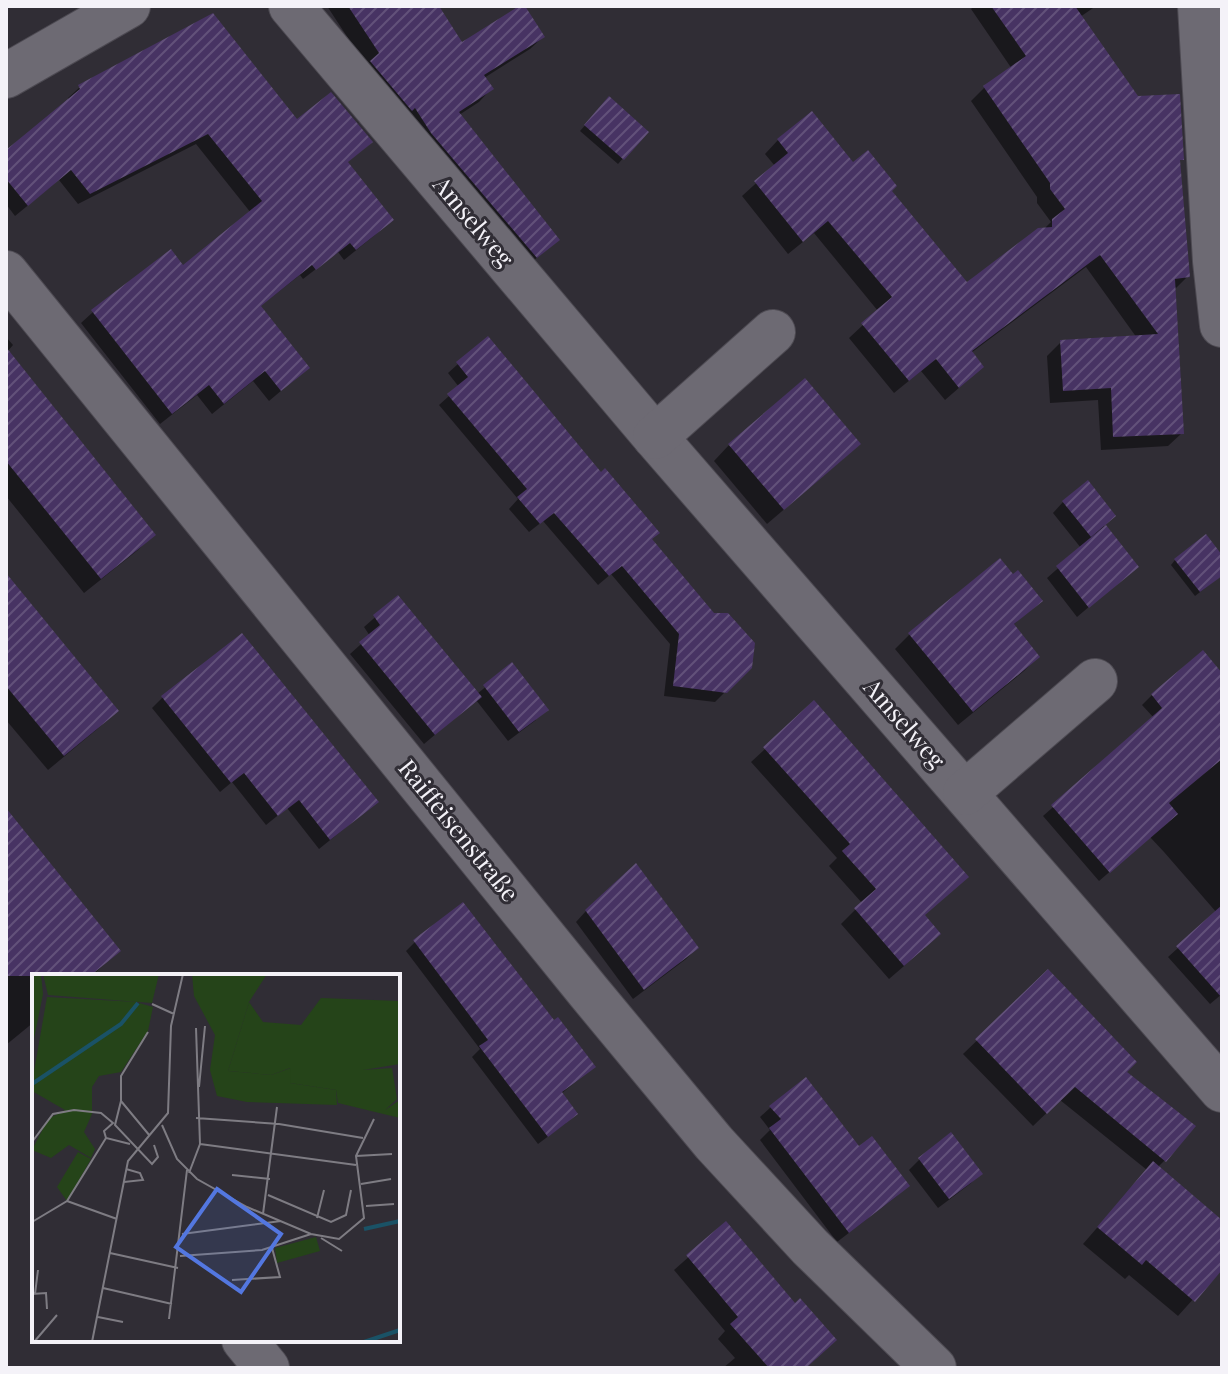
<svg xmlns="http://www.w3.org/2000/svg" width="1228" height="1374" viewBox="0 0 1228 1374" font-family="'Playfair Display',serif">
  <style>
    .shadow { fill: #0007 }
    .building { fill: url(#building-hatch) }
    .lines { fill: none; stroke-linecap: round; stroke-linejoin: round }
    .minor-casing { stroke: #4d4a52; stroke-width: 46 }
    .minor { stroke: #6d6a73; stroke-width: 44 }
    .labels { text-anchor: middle; stroke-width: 6; stroke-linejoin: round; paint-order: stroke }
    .street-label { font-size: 24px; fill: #f4f2f8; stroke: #302d35 }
    .inset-river { fill: none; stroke: #1a5266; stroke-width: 4 }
    .inset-road { fill: none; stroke: #7e7c83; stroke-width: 2 }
    .view { fill: #5377e0; fill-opacity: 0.15; stroke: #5377e0; stroke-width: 4 }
    .inset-edge { fill: none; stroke: #f4f2f8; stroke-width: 4 }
  </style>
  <defs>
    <pattern id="building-hatch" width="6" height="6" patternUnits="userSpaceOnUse" patternTransform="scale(2)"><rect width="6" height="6" fill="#473363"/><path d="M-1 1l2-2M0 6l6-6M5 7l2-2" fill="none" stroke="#62517a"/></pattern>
  </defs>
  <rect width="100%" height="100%" fill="#302d35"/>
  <g class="shadow">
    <polygon points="327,6 437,6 462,44 523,6 543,37 530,49 484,78 491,89 479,102 459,115 544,252 523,269 367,67"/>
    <polygon points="974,6 1096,6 1080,17 1188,276 1174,290 1182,433 1168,446 1101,450 1098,400 1050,403 1047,356 1061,342 1137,338 1086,267 971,353 968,380 945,400 921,371 894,393 849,338 878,311 814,233 788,254 742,196 775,166 765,154 778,140 852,165 890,191 967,284 1043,230 1051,222 1037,203 1037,197 971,101 984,88 1012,69 971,9"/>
    <polygon points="80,87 297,122 346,163 380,231 344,260 338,252 303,279 300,275 259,307 308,368 269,401 253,381 212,414 197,395 160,424 81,323 93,312 182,268 251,213 196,144 78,204 59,180 15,216 6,204 6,152 69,100 68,98"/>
    <polygon points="604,104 646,132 618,164 580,131"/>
    <polygon points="6,337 13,345 7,352 153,535 138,550 84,593 6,496"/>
    <polygon points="458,364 650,540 713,615 750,667 715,702 664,696 670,644 611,574 598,585 543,521 529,532 509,509 518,499 439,405 459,387 448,373"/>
    <polygon points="729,445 843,459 767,524 714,461"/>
    <polygon points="1063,502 1104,526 1136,567 1077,617 1047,578 1081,548 1053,513"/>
    <polygon points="1222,559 1222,575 1195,596 1171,565 1175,560"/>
    <polygon points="1000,561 1013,577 1040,601 1012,626 1038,657 1024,671 958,725 895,649 909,635"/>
    <polygon points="6,576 117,711 101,726 48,770 6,720"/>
    <polygon points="397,598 477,694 512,665 536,720 508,741 476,700 424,744 350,654 370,636 364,627"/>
    <polygon points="1222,676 1222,994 1210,1004 1168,957 1217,913 1164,852 1150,837 1099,881 1043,816 1154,718 1142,705 1152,695"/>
    <polygon points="163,697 365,812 319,849 287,808 266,825 232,782 220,792 152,708"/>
    <polygon points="765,749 923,916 925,948 889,979 841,924 862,903 829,866 837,858 751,762"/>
    <polygon points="6,810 118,951 92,976 34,976 34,1022 6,1045"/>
    <polygon points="586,911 697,948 686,959 633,999 576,922"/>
    <polygon points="415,942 553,1023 593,1067 561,1094 566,1123 538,1144 472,1057 480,1049 406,951"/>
    <polygon points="1048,972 1124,1072 1165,1160 1157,1168 1222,1222 1222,1267 1178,1316 1129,1275 1125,1279 1083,1244 1147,1170 1060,1100 1033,1126 963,1054"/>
    <polygon points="771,1107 858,1149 907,1186 897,1196 837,1242 760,1140 770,1130 760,1117"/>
    <polygon points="951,1135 980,1174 970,1184 938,1208 909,1170 919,1160"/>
    <polygon points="726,1224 807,1366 809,1368 723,1368 735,1358 718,1339 725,1331 674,1270"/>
  </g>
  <g class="building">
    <polygon points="348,6 439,6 462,42 519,6 525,6 545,37 484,75 494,89 459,112 560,240 537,258 431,133 415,108 412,111 370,61 379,53"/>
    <polygon points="991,6 1075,6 1138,96 1180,94 1184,160 1180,160 1190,277 1175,279 1184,434 1113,437 1111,388 1063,391 1060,340 1158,334 1100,255 972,351 984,367 959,388 936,359 909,381 861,323 892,297 828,221 803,242 754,181 788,153 777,139 812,111 853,162 868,150 897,186 892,191 967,282 1038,228 1052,227 1052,219 1065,209 1050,189 1050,183 983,86 1026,56"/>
    <polygon points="213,13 297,119 331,92 373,142 348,162 394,220 356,250 350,243 316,270 312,265 261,306 310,368 281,391 265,371 224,404 209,385 172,414 91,310 171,249 183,265 262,201 208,134 90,194 71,170 28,206 6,179 6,150 80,89 78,85"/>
    <polygon points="609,96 649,132 624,160 584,125"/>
    <polygon points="488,336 601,472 605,468 660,533 652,539 714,613 728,613 755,643 752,668 727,693 673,686 679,634 622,566 609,576 554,513 540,524 517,497 527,489 447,394 468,377 456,362"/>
    <polygon points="6,347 156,535 101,579 6,461"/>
    <polygon points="805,378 861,444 784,510 728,444"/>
    <polygon points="1088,480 1116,516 1091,537 1062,501"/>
    <polygon points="1106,525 1139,567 1089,608 1056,566"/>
    <polygon points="1206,534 1222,555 1222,576 1200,592 1174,559"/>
    <polygon points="1000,558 1013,574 1018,570 1043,601 1014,624 1040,657 973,712 908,633"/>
    <polygon points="6,573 119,711 64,756 6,686"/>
    <polygon points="398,595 482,697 435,735 359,642 380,625 373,615"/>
    <polygon points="242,633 379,802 330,840 299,800 278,816 244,773 231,783 161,696"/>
    <polygon points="1203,650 1222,673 1222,759 1169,803 1178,814 1110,873 1051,805 1162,708 1151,694"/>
    <polygon points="512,662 549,710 519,732 483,685"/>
    <polygon points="814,700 969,877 925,915 941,934 904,966 854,908 876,889 842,851 850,844 763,747"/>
    <polygon points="6,808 121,951 90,976 6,976"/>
    <polygon points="636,863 699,948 644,990 585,910"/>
    <polygon points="463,902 554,1020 558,1017 596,1067 562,1092 578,1114 548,1137 479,1046 488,1040 413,940"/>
    <polygon points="1222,905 1222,998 1176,946"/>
    <polygon points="1048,969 1137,1062 1127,1072 1196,1126 1166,1162 1075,1087 1047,1114 975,1039"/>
    <polygon points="806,1077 859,1146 872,1136 910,1186 849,1233 769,1128 781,1119 769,1106"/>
    <polygon points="951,1132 983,1174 949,1199 918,1158"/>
    <polygon points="1153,1161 1222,1220 1222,1270 1195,1302 1146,1260 1142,1265 1097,1227"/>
    <polygon points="726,1221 795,1303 800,1298 837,1340 806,1368 769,1368 730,1324 738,1317 686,1255"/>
  </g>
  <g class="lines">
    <g class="minor-casing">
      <g id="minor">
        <polyline points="291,6 655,437 1222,1090"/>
        <polyline points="1200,6 1215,261 1222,325"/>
        <polyline points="6,76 128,6"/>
        <polyline points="6,273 588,991 714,1143 810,1247 934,1368"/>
        <polyline points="655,437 773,332"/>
        <polyline points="965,793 1095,681"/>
        <polyline points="244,1340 267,1368"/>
      </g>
    </g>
    <use href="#minor" class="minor"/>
  </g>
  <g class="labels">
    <g class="street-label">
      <text transform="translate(473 222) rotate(50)" y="8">Amselweg</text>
      <text transform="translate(904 724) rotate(49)" y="8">Amselweg</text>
      <text transform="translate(458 831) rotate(51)" y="8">Raiffeisenstraße</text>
    </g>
  </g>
  <g transform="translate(32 974)">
    <rect width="368" height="368" fill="#302d35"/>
    <path d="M11 0H127L120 29 16 21ZM15 23 105 28 88 49 0 109ZM289 24 368 27V90L331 96 360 94 365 125 353 136 368 126V144L306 129 304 116 258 109V94L239 101 196 97 217 28 231 48 269 51ZM107 29 121 33 116 57 89 98 67 102 60 113V140L52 158 63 175 59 184 37 171 19 184 0 176 16 145 33 136 0 117V111L89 50Z" fill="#254419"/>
    <path d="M0 0H9L11 20 0 75ZM160 0H235L217 28 196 97 239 101 259 94 258 109 304 116 305 131 215 128 185 122 178 96 183 61 162 22Z" fill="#254419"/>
    <path d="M284 263 288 277 245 289 243 274Z" fill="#254419"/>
    <path d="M46 178 59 185 35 227 25 213Z" fill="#254419"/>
    <path class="inset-river" d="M0 10V39M0 110 89 50 106 29M332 255 368 247M332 368 368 356"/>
    <path class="inset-road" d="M120 30 142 40M167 113 173 52M89 127V102L116 58M164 144 247 150 331 164M130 151 145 185 165 205 215 233 279 260 307 265 332 244 324 182 342 145M118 162 89 127 83 151 120 190 126 183 122 171M0 168 21 140 42 136 69 139 81 149 72 157 74 164 98 170M168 170 324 191M324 182 360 180M157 199 168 170 164 54M200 201 238 205M92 208 111 206 108 199 94 195M329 210 359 205M236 221 299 248 314 241 319 216M35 227 85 245M334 232 362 230M231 240 245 133M285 244 292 216M0 248 35 227 74 164M150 260 249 247M289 264 310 277M78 279 146 294M148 282 230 276 279 260M200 306 248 303 240 274M71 314 140 330M0 320 14 319 15 335M3 320 6 296M66 343 91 348M137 345 155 196M2 368 25 341M60 368 96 187 136 139 139 52 151 0"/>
    <path class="view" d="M185 215 249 260 209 318 144 273Z"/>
    <rect width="368" height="368" class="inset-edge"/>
  </g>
  <rect width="1228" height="1374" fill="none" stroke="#f4f2f8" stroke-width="16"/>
</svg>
